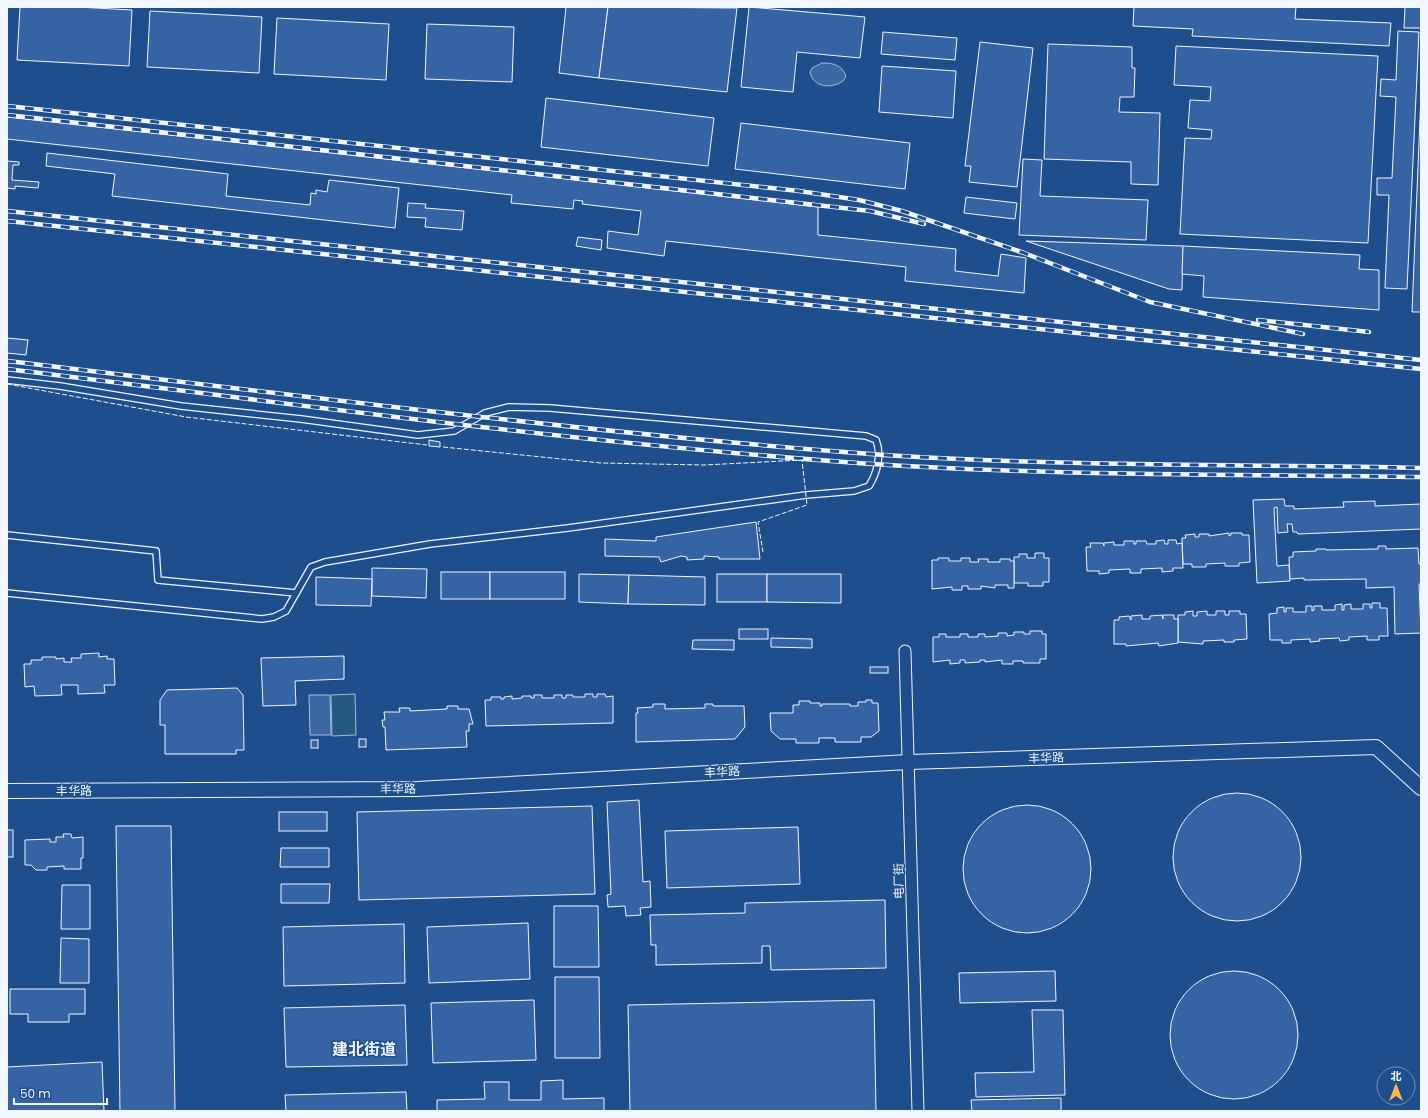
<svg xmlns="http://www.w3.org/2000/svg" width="1428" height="1118" viewBox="0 0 1428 1118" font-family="Poppins,'Noto Sans SC',sans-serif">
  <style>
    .green { fill: #245a82; stroke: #a8bbd7 }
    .water { fill: #3b69a3; stroke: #a8bbd7 }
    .building { fill: #3563a3; stroke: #f2f6ff }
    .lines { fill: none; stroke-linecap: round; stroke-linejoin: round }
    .service-casing { stroke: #f2f6ff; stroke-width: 8 }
    .minor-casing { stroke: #f2f6ff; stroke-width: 13 }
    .tertiary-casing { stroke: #f2f6ff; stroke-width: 16 }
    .service { stroke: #1f4e8c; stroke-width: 5.5 }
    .minor { stroke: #1f4e8c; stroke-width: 11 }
    .tertiary { stroke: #1f4e8c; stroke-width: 14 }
    .rail-casing { stroke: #f2f6ff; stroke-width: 4.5 }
    .rail { stroke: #1f4e8c; stroke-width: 3; stroke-dasharray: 9; stroke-linecap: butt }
    .fence { stroke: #f2f6ff; stroke-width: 1; stroke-dasharray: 5 2; stroke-linecap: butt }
    .labels { text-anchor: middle; stroke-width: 3; stroke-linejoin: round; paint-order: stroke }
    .street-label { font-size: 12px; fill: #f2f6ff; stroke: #1f4e8c }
    .district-label { font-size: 16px; font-weight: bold; fill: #f2f6ff; stroke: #1f4e8c }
  </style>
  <rect width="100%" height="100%" fill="#1f4e8c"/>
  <polygon class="green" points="355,694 356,735 332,736 331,695"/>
  <g class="water">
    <path d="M822 63C833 63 842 65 846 76L843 81C832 89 813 88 810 72L812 68Z"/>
    <polygon points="309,695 330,695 331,735 310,735"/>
  </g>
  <g class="building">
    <polygon points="20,7 77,7 132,10 129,66 17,60"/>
    <polygon points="566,7 608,7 599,78 559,73"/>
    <polygon points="608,7 737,8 727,92 599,78"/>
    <polygon points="749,7 865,17 860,58 797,52 793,92 741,87"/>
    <polygon points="1134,7 1296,7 1295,19 1391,23 1389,46 1192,36 1193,29 1133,26"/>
    <polygon points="1405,7 1421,7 1421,28 1404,28"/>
    <polygon points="150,11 262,17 259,73 147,67"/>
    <polygon points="277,18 389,24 386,80 274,74"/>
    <polygon points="427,24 514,27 512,82 425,79"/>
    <polygon points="1398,31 1419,32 1407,289 1385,288 1389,195 1377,195 1377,178 1392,178 1396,97 1380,96 1381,79 1396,80"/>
    <polygon points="883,32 957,38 955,60 881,54"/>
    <polygon points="980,42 1033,48 1017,187 969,182 971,166 965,166"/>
    <polygon points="1048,44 1132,47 1132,68 1135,68 1134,97 1120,97 1119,112 1160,113 1158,185 1131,184 1131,162 1044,159"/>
    <polygon points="1176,46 1378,56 1368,243 1180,234 1185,138 1211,139 1212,130 1188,128 1190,100 1210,101 1211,87 1174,85"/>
    <polygon points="882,66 956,71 953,118 879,112"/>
    <polygon points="1421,94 1421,312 1412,312"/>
    <polygon points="546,98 714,118 708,166 541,147"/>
    <polygon points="7,117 818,207 818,235 956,249 955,271 998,276 1001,254 1026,258 1024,293 905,281 906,267 666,241 664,256 607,248 608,231 638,235 641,211 582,204 583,201 574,200 573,209 511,203 512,195 7,139"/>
    <polygon points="741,123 910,143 905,189 735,169"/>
    <polygon points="47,153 228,174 226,196 310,205 311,193 316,194 316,190 327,192 329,180 399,188 395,228 112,196 115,174 46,166"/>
    <polygon points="1023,159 1042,160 1040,196 1148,200 1146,240 1019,235"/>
    <polygon points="7,161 19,162 19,165 13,165 12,180 39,182 38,188 15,186 15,189 7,188"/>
    <polygon points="966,197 1017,203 1015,219 964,213"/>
    <polygon points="408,203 426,204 425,208 464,211 462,230 425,227 426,218 407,217"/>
    <polygon points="578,237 602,240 601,250 576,246"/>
    <polygon points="1026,241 1183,246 1182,290 1169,289"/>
    <polygon points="1183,246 1360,255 1359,269 1379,270 1379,310 1203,297 1204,276 1182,274"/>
    <polygon points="7,338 28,340 26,355 7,353"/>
    <polygon points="429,440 440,442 440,447 429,446"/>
    <polygon points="1284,499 1285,506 1294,506 1294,509 1344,507 1343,502 1375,501 1375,506 1421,504 1421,529 1298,534 1297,532 1293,532 1292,524 1287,524 1288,532 1278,533 1277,507 1274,508 1277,566 1289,565 1290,581 1257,583 1253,500"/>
    <polygon points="756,522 760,559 719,559 719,557 704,556 704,559 687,560 687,557 681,556 661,562 659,557 605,556 605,539 656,541 656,537"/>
    <polygon points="1229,533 1229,536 1231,535 1231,533 1242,533 1242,535 1249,535 1250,562 1239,563 1239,566 1225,566 1225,563 1206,564 1206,567 1192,567 1192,564 1183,564 1182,538 1186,538 1185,535 1195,534 1195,537 1199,537 1199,534 1209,534 1209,536"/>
    <polygon points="1164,540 1165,544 1168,544 1168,540 1176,540 1177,544 1182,543 1183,568 1173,568 1173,571 1162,572 1162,568 1141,569 1141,573 1130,573 1130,569 1109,570 1109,573 1099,574 1099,571 1087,571 1086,547 1091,547 1090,543 1103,543 1104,546 1104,543 1114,542 1114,545 1124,545 1124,541 1134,541 1134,544 1136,544 1136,541 1146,541 1147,544 1156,544 1156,541"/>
    <polygon points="1378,546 1386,546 1386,549 1418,548 1419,564 1421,564 1421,584 1419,584 1421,633 1395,634 1394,587 1366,588 1366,579 1304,580 1304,578 1290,579 1289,557 1293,557 1293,552 1316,551 1316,549 1326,549 1326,550 1378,549"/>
    <polygon points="1035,553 1044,553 1044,558 1049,558 1049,582 1043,582 1043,586 1028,586 1028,583 1014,583 1014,557 1019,557 1019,554 1027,554 1027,558 1035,558"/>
    <polygon points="938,558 949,558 949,561 961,561 961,558 970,558 970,562 979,562 978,559 988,559 988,562 1000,562 1000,559 1010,559 1010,561 1014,561 1014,588 1008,588 1008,585 995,585 995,588 981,586 981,589 968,589 968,586 962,586 962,590 952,590 952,587 932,589 932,560 938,560"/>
    <polygon points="372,568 427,569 426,598 372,596"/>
    <rect x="441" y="572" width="49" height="27"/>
    <rect x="490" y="572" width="75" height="27"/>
    <polygon points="579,574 629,575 628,604 579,602"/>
    <rect x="717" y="574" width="50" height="28"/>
    <polygon points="767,574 841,574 841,603 767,602"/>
    <polygon points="629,575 705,577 705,605 628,604"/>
    <polygon points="316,577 372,579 371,606 316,605"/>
    <polygon points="1372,603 1380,603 1380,608 1387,608 1388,636 1379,636 1379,640 1367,640 1367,636 1349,637 1349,640 1340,641 1339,638 1319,639 1320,641 1310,642 1310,639 1291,640 1291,643 1282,643 1282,640 1270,640 1269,614 1277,613 1277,608 1284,607 1284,612 1286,612 1286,608 1293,608 1293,612 1306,612 1306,606 1312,606 1312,611 1314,610 1314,606 1322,606 1322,610 1335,610 1335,605 1342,604 1342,610 1344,610 1344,605 1351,604 1351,609 1363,609 1363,604 1370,604 1370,608 1372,608"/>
    <polygon points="1193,611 1193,616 1197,616 1197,612 1207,611 1207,615 1216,615 1216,611 1225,611 1225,615 1229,615 1229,611 1240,611 1240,614 1246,614 1247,639 1234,640 1234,642 1224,642 1224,640 1203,641 1203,644 1178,642 1178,615 1185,615 1185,612"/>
    <polygon points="1142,615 1142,619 1150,619 1150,616 1162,615 1163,619 1163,615 1174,615 1174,619 1178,619 1178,643 1159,646 1158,643 1126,646 1126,644 1114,644 1114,620 1119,620 1119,617 1129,616 1131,620 1131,616"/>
    <rect x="739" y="629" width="29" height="10"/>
    <polygon points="1030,631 1042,631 1042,634 1046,634 1046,659 1040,659 1040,663 1023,663 1023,661 1013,661 1013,664 1002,664 1002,660 985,662 985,660 980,660 980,662 965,663 965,660 960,660 960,663 950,664 950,660 933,662 933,637 939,637 939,634 946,634 946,637 960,637 960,634 968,634 968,637 978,637 978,634 985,634 985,637 998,636 998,633 1007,633 1007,636 1014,635 1014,632 1024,632 1024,634 1030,634"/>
    <polygon points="771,638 812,639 812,648 771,647"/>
    <polygon points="693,640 734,640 734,650 692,649"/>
    <polygon points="99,653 99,657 107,656 107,659 114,659 115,685 104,685 105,693 78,694 78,685 61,685 62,695 35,696 34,686 25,687 24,664 31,664 31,660 42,660 42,657 56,657 56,659 64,658 64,662 72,662 71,658 81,658 81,654"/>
    <polygon points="344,656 344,679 295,681 296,705 263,706 261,658"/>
    <rect x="870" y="667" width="18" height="6"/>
    <polygon points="237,688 243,695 244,750 236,750 236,754 165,754 165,725 160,725 160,700 167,690"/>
    <polygon points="585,694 593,694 593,697 597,697 597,694 605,694 606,697 613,696 613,723 486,726 485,700 491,700 491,697 501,697 501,699 504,699 504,697 512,696 512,699 522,698 522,696 531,696 531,698 534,698 534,695 542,695 542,698 554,698 554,695 562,695 562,698 566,698 566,695 573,695 573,697 585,697"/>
    <polygon points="866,700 872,700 872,703 878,703 879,731 871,737 861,737 861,742 835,742 835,738 819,738 819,743 796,743 796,739 780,739 771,731 770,713 793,713 793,705 799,705 799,701 810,701 810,703 820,703 820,706 822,706 822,704 850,704 850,706 858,706 858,702 866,702"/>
    <polygon points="653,704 665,704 665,709 705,708 705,704 713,704 713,706 744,706 745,727 735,739 636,742 636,713 638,713 637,708 653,707"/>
    <polygon points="447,706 458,706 458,709 469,709 473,724 469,724 469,731 466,731 467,747 386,750 385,727 383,727 382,720 385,720 384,712 400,712 399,708 410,708 410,711 447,709"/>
    <rect x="359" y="739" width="7" height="8"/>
    <rect x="311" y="740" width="7" height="8"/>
    <circle cx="1237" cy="857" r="64"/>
    <polygon points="639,800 643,882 650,881 651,907 640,908 641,915 626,916 625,906 608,907 607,895 611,894 607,802"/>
    <circle cx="1027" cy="869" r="64"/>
    <polygon points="592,806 595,894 359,900 357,812"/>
    <rect x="279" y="812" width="48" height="19"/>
    <polygon points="116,826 171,826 175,1111 120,1111"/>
    <polygon points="798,827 800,884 667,888 665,831"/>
    <rect x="7" y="830" width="6" height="27"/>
    <polygon points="63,834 71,834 72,838 83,837 83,858 81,858 81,869 64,869 64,866 47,867 47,870 36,870 31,865 25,865 25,840 50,839 50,842 56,842 56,837 64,837"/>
    <polygon points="281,848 329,848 329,867 280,867"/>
    <polygon points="281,884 330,884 329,903 281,903"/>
    <polygon points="62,885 90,885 90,929 61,929"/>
    <polygon points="885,900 886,968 771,970 770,946 762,946 762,963 656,965 656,945 651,945 650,915 745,913 745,903"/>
    <polygon points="554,906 598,906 599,967 554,967"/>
    <polygon points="528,923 530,979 429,983 427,927"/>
    <polygon points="404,924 405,983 284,986 283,927"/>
    <polygon points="61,938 89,939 89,983 60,983"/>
    <polygon points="1055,971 1056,1001 960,1003 959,973"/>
    <circle cx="1234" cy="1035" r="64"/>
    <polygon points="555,977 599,977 600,1058 555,1058"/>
    <polygon points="10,989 85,989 85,1014 69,1014 69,1022 28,1022 28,1014 10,1014"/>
    <polygon points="534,1000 536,1060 433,1063 431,1003"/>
    <polygon points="874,1000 876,1111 630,1111 628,1005"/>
    <polygon points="405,1005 407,1065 286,1067 284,1008"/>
    <polygon points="1032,1010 1063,1010 1065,1095 976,1097 975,1073 1034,1072"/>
    <polygon points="102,1062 104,1111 7,1111 7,1067"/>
    <polygon points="563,1080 563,1099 604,1098 604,1111 437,1111 437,1100 485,1099 484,1082 509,1082 509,1100 541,1100 541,1081"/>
    <polygon points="406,1092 407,1111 286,1111 285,1095"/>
    <polygon points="1061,1098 1061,1111 972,1111 971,1100"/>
  </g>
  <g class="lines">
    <g class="service-casing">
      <g id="service">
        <path d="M7 380 60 386 181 406 301 419 418 435 454 431 485 413 509 407 550 408 866 436 876 440C882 455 877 473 869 486L854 491 806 495 568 528 430 544 325 562 311 567 286 611 274 617 262 619 7 593"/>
        <polyline points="7,535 156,551 158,580 296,593"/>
      </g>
    </g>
    <g class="minor-casing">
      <polyline id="minor" points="905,651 918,1111"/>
    </g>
    <g class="tertiary-casing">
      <polyline id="tertiary" points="7,791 417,789 909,762 1376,747 1421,788"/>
    </g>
    <use href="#service" class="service"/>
    <use href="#minor" class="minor"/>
    <use href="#tertiary" class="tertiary"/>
    <g class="rail-casing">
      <g id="rail">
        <polyline points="7,106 799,191 859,200 902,211 1024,253 1150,302 1303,334"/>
        <polyline points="7,115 870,211 924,224"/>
        <polyline points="7,211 1421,360"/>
        <polyline points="7,221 1421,369"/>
        <polyline points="1258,320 1369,332"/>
        <path d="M7 361C286 394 564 430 844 452 1036 467 1229 464 1421 468"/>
        <path d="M7 369C285 403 564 441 844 462 1036 476 1228 474 1421 477"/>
      </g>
    </g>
    <use href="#rail" class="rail"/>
    <g class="fence">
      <polyline points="7,384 186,417 427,445"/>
      <polyline points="443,447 601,463 704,465 802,460 807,505 758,522 763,552"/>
    </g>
  </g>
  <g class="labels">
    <g class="street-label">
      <text transform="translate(1046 758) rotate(-2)" y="4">丰华路</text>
      <text transform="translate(722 772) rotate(-3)" y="4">丰华路</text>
      <text transform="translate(398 789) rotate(-1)" y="4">丰华路</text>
      <text x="74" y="795">丰华路</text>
      <text transform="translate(899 881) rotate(-91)" y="4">电厂街</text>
    </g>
    <g class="district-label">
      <text x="364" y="1055">建北街道</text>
    </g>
  </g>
  <rect width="1428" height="1118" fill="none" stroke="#f2f6ff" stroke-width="16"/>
  <g transform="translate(1396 1086)"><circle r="19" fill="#1f4e8c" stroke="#7391ba"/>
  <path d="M0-3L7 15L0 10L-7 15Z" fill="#ffb74d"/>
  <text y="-6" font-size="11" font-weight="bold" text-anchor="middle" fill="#f2f6ff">北</text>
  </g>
  <path d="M14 1098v6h93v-6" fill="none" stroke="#f2f6ff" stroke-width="2"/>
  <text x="20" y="1098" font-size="12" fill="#f2f6ff" stroke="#1f4e8c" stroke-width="3" paint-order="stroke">50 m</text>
</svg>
